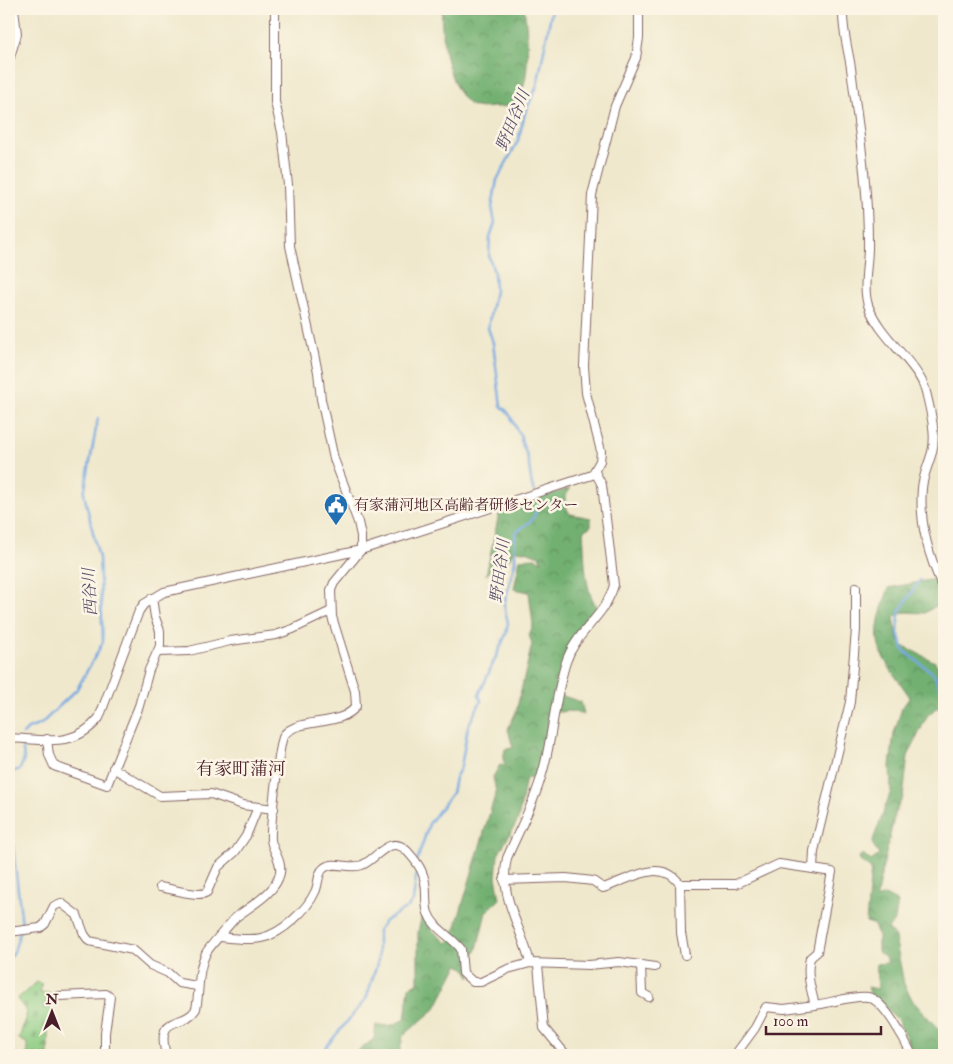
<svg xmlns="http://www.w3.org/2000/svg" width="953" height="1064" viewBox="0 0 953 1064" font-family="'IM FELL Double Pica','Noto Serif JP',serif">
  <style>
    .forest { fill: url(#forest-crowns); stroke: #5e684e }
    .cemetery { fill: url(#cemetery-stones); stroke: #6c7657 }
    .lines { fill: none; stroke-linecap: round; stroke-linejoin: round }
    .stream { stroke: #76a8e1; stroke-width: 2.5 }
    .minor-casing { stroke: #846563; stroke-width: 10 }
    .minor { stroke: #fff; stroke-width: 8 }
    .labels { text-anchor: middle; stroke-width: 5; stroke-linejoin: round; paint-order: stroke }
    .poi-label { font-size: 15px; fill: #4a1f2b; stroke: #fcf5e5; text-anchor: start }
    .water-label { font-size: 16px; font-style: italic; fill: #594f6b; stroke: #fcf5e5 }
    .quarter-label { font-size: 18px; fill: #4a1f2b; stroke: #fcf5e5 }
  </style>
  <defs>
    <pattern id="forest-crowns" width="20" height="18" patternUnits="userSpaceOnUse" patternTransform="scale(1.25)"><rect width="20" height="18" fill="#72b071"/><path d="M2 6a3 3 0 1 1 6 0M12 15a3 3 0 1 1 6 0" fill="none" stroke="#608f5d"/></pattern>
    <pattern id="cemetery-stones" width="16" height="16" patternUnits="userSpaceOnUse" patternTransform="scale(1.25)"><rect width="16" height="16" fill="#8dcc83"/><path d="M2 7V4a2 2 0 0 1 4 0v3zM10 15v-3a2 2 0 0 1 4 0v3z" fill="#7baf71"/></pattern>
  </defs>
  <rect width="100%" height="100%" fill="#fcf5e5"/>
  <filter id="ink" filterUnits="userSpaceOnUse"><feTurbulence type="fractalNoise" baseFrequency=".02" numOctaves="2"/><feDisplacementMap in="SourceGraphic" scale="10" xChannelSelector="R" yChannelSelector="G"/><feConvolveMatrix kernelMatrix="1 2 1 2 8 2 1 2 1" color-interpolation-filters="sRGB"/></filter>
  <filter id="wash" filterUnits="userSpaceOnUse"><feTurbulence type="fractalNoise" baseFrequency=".0096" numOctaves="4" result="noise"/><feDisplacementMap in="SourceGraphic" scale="20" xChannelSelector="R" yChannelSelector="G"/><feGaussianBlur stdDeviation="1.12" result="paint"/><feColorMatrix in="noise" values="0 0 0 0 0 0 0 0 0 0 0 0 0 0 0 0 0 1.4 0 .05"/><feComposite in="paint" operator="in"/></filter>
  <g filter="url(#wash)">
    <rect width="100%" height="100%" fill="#efe8cc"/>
    <g class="forest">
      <path d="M442 9H524C528 30 531 82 518 99 512 107 503 107 493 107 485 108 475 109 468 103 447 84 440 35 442 9Z"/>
      <path d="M571 488C563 498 563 503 570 514L591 518V526L583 531C585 552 583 596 600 609 572 639 566 654 554 693L581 702 584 714 568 711 550 713 538 778H526L518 820 498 855 496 877 500 899 486 912 477 949 470 963 471 978 465 968 458 965 436 1008 403 1036 399 1055H352L374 1039 376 1025C388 1027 395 1025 405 1019L409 987 418 983V932L422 915 433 931 447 943 453 936 496 792 493 777 500 765H506L503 760 505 749 513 748 508 729 516 712 532 644 529 635 533 625 529 592 514 589 520 559 535 558 542 561 539 556 526 551 514 550 509 559 502 560 486 575 500 509Z"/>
      <path d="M934 579 943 601 925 613 905 612 894 617 897 637 903 646 935 662 943 675 944 708H936L927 716 908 756 903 797 895 813 876 898 885 895 898 902 895 920 888 929 895 937 904 984 913 1001 942 1033 944 1055H914L898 1020 870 993 868 987 878 989 876 964 888 963 886 958 878 952V934L873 924 866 922 871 869 860 861 859 857 863 854 871 861 879 855 872 843 891 791 890 766 894 733 902 708 910 697C878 651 867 645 889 588Z"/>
    </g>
    <path class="cemetery" d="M37 982 42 984 40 993H50C51 1002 53 1018 52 1027L48 1029V1055H27V1043L19 1039 27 1012 17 999Z"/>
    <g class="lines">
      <g class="stream">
        <polyline points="920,580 899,612 898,633 904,651 933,673 944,699"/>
        <polyline points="23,734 28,729 41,724 77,689 103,642 99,558 84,494 98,418"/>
        <polyline points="9,773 20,769 24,759 22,744"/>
        <polyline points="9,812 22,925 14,952 9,959"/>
        <path d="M417 861 429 824 452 793 455 778 461 767 468 726 481 701 479 695 506 634 508 623 504 605 515 562V533L532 520 540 503C527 481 533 477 527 456 525 448 520 444 521 436 513 426 513 414 501 406L493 343 488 328 495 290 494 273 489 256 490 237 495 223 492 207 497 180 518 141 525 113 537 86 552 9"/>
        <polyline points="944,874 942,880 944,891"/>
        <polyline points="944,916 941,942 944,950"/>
        <polyline points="324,1055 326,1047 366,999 378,961 378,931 385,921 408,907 413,901 417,869"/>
      </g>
    </g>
  </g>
  <g filter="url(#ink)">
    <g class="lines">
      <g class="minor-casing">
        <g id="minor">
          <path d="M843 9C842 30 848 48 851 68 858 125 868 183 868 241 869 262 862 285 868 305 879 337 920 365 926 392 930 409 937 435 932 452 929 464 923 475 922 488 919 525 929 557 944 590"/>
          <polyline points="9,60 17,34 14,9"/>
          <path d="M856 587V630L850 702 814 851 813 869 832 872 817 952 810 958C806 974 811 990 815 1005 829 1003 855 995 868 997 884 1000 906 1042 912 1055"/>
          <polyline points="159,652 189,651 230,641 276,635 293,629 331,611"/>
          <path d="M9 738C44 739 74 749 99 718L139 611 144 604 164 592 361 550 592 475 600 461 601 451 586 393 584 366 592 195 615 106 636 58 639 38V9"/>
          <polyline points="47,739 49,755 54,766 107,785 139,706 149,670 160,646 160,631 155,617 152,598"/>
          <polyline points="113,768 160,796 211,794 243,805 274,809"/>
          <path d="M504 880 566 878 593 881 603 888C627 881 660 856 680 884L681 933 685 955"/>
          <polyline points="680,884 736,884 779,864 813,869"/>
          <path d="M160 887C173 889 198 898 207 892L218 867 235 852 246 836 258 807"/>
          <polyline points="9,932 40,928 45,924 54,906 61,903 77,915 84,934 89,941 133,950 150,965 168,973 179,983 197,986"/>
          <path d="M221 937C254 941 269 942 294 919 303 911 310 903 315 892 319 885 317 873 324 868 334 860 350 870 362 865 376 860 390 833 407 851 420 865 426 875 426 894 426 900 426 907 428 913 434 929 451 936 461 949L463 973 473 982H481L508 969 530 963 589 965 619 962 655 967"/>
          <path d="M530 963C522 927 498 897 507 858 520 828 536 799 544 767 553 732 555 696 566 662 576 631 605 617 614 585L602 485 595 472"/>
          <polyline points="538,965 544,1028 566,1055"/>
          <polyline points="641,965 642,993 649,997"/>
          <polyline points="59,996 106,994 110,997 105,1033 105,1055"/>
          <path d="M166 1055C155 1012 184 1029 196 1009 200 991 197 971 206 953 209 947 230 924 235 918 250 906 276 893 280 873 282 860 273 852 271 840 270 829 279 742 284 735 298 717 343 727 356 706L355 691 332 617 331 590 334 583 361 550V536L358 522 334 459 321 399 318 372 290 246 288 185 282 132 275 102V9"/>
          <polyline points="735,1055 755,1028 766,1007 784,1009 815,1005"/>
        </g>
      </g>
      <use href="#minor" class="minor"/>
    </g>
  </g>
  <defs>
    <g id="civic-pin" transform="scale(1.25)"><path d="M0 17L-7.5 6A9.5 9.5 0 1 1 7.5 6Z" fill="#1f6fb2" stroke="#fcf5e5"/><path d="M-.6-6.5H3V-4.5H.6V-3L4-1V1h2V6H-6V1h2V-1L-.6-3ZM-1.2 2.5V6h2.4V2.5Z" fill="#fff"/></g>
  </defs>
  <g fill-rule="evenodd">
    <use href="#civic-pin" x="336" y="505"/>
  </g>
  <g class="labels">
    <g class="poi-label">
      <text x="354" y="510">有家蒲河地区高齢者研修センター</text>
    </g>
    <g class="water-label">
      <text transform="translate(512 120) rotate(-68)" y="6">野田谷川</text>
      <text transform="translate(499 571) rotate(-83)" y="6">野田谷川</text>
      <text transform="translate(89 592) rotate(-93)" y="6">西谷川</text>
    </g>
    <g class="quarter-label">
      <text x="241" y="775">有家町蒲河</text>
    </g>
  </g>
  <rect width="953" height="1064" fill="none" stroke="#fcf5e5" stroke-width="30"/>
  <g transform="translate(52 1012)" stroke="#fcf5e5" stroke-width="4" paint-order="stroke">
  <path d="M0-4L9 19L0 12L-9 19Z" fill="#4a1f2b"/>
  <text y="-8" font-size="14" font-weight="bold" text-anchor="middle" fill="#4a1f2b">N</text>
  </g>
  <path d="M766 1026v8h115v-8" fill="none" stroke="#4a1f2b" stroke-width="2.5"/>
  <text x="773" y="1026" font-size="15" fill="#4a1f2b" stroke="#fcf5e5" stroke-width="4" paint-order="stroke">100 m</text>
</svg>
